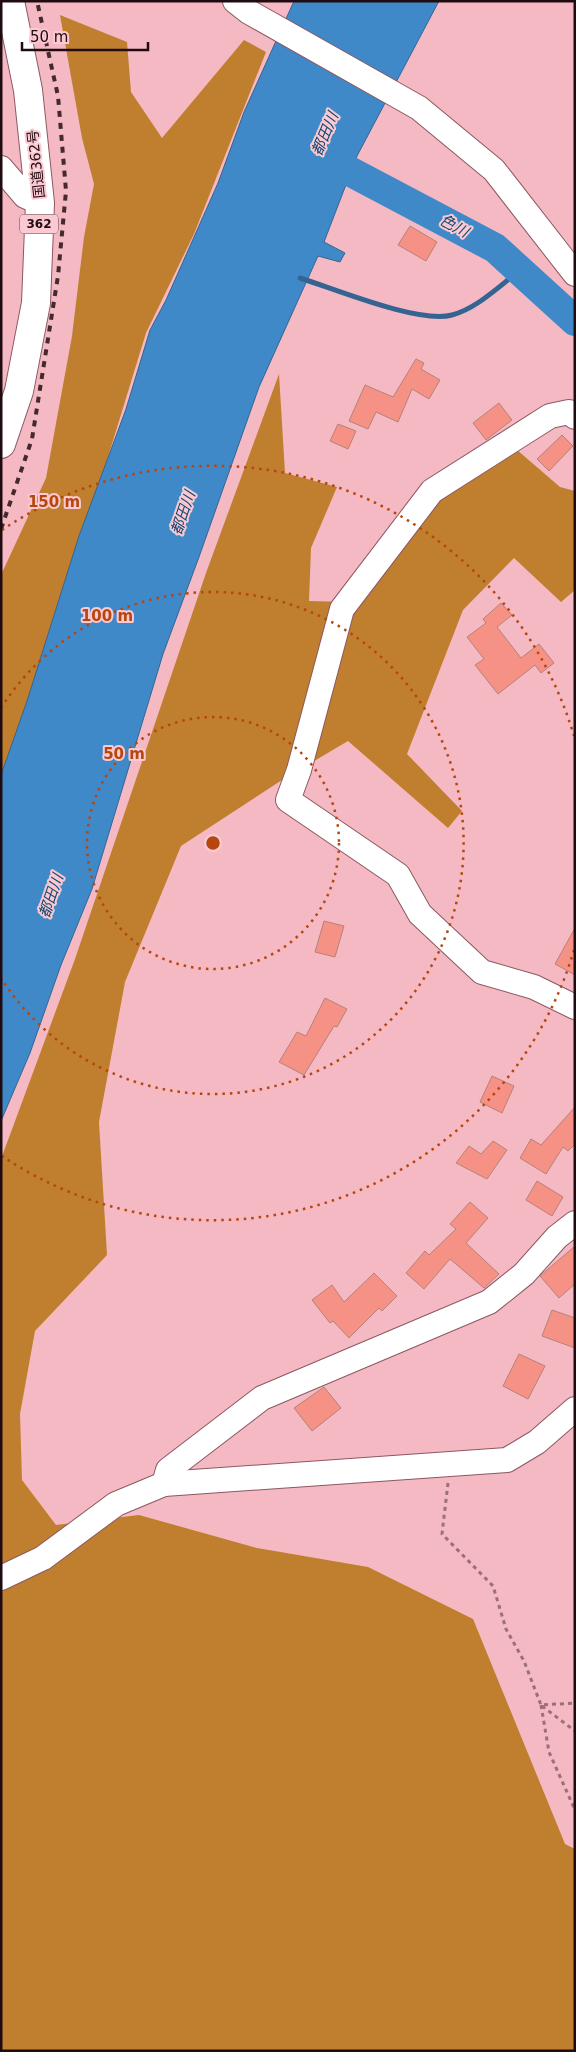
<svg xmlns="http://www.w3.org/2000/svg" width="576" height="2052" viewBox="0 0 576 2052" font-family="'DejaVu Sans','Noto Sans JP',sans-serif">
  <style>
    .forest { fill: #bf7f2e }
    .water { fill: #4089c9; stroke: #366492 }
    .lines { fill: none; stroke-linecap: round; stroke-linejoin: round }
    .stream { stroke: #366492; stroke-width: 5 }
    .river { stroke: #4089c9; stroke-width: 30 }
    .building { fill: #f59285; stroke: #b78179 }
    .minor-casing { stroke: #8c5861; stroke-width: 26 }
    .highway-casing { stroke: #8c5861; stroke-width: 30 }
    .path { stroke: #9b7077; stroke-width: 3; stroke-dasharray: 4 4; stroke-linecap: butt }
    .minor { stroke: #fff; stroke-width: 24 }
    .highway { stroke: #fff; stroke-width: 28 }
    .rail { stroke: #442a2e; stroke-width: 4; stroke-dasharray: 6 6; stroke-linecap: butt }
    .ring { fill: none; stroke: #b6460d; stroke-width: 2.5; stroke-dasharray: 2.5 5 }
    .labels { text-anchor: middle; stroke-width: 4; stroke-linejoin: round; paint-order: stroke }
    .shield { fill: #fac9d1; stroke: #61454a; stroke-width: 1 }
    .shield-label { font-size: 12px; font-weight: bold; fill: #200c10 }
    .street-label { font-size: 14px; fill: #200c10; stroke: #fac9d1 }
    .water-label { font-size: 15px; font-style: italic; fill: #114671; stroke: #fac9d1 }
    .centre { fill: #b6460d; stroke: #fac9d1; stroke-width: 2.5 }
    .ring-label { font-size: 15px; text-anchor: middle; font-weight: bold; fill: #b6460d; stroke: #fac9d1; stroke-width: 4; stroke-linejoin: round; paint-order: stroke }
  </style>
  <rect width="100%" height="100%" fill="#f4b9c2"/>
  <g class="forest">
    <polygon points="60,15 127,42 131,92 162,138 244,40 266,52 194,234 146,333 104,470 1,783 1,575 46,478 72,336 84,237 94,184 82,138"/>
    <polygon points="279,374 285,473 337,487 311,548 309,601 348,602 438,487 509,443 560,487 575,491 575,590 561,602 514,558 463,610 407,754 462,811 448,828 348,741 282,780 181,846 125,982 99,1122 107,1255 35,1331 20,1414 22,1480 56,1525 139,1515 257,1548 368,1567 473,1619 565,1844 575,1849 575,2051 1,2051 1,1159 75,959 206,573"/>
  </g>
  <polygon class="water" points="294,1 439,1 357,156 324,242 345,253 340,262 318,256 259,387 199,557 163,654 92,889 61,965 30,1053 1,1121 1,775 27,701 79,536 126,409 150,330 166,300 218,183 244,112"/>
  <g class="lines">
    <path class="stream" d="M300 278C335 289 419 324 452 315 478 308 500 285 522 269L540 274 575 305"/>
    <polyline class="river" points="317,154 495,248 575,321"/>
  </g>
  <g class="building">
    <polygon points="410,226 437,242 426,261 398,245"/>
    <polygon points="416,359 424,363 421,369 440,380 429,399 412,389 398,422 376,412 368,429 349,421 365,385 393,397"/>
    <polygon points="499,403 512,420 486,440 473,423"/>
    <polygon points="338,424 356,431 348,449 330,441"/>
    <polygon points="562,435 573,446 549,471 537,459"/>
    <polygon points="501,603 512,615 497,627 521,658 539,644 554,663 541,673 535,665 498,694 475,665 484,659 467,637 486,623 483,619"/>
    <polygon points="324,921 344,926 335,957 315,952"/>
    <polygon points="575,928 575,975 555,964"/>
    <polygon points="325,998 347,1009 337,1027 334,1026 304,1075 279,1062 297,1032 306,1036"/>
    <polygon points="492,1076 514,1086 502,1113 480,1102"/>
    <polygon points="575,1107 575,1144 568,1151 563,1147 546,1174 520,1158 531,1139 541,1145"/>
    <polygon points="493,1141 507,1150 487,1179 456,1163 469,1146 481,1154"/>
    <polygon points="537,1181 563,1197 552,1216 526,1200"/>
    <polygon points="470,1202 488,1218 466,1243 499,1274 484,1288 450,1259 424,1289 406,1273 425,1251 429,1255 456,1229 450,1224"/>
    <polygon points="575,1246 575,1284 559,1298 540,1276"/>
    <polygon points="374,1273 397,1296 382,1311 379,1308 349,1338 333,1321 330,1323 312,1300 332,1285 344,1302"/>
    <polygon points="552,1310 575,1318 575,1348 542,1336"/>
    <polygon points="519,1354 545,1366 528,1399 503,1386"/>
    <polygon points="324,1387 341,1408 312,1431 294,1408"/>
  </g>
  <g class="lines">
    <g class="minor-casing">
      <g id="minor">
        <polyline points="235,1 249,12 419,108 494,170 575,274"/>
        <polyline points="1,168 25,196 40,203"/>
        <polyline points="575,417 569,412 550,416 432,491 342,609 299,770 288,800 398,875 420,914 482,972 534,987 575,1007"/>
        <polyline points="164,1484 168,1470 262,1398 489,1302 524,1274 557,1237 575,1223"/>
        <polyline points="1,1578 43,1558 116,1504 164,1484 507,1460 537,1442 575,1409"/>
      </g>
    </g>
    <g class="highway-casing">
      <polyline id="highway" points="1,444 19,391 36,303 40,203 28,90 10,1"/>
    </g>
    <g class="path">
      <polyline points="448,1483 442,1534 493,1586 506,1629 524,1661 541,1705 575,1703"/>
      <polyline points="541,1705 549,1752 575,1810"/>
      <polyline points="542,1706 575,1731"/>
    </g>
    <use href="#minor" class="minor"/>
    <use href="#highway" class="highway"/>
    <polyline class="rail" points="1,529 32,439 58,276 66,191 58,96 37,1"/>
  </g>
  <g class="ring">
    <circle cx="213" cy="843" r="126"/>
    <path d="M1 708A251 251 0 1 1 1 978"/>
    <path d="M574 950A377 377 0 0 1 2 1156M2 530A377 377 0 0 1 574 736"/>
  </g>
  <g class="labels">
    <rect class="shield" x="20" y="214.5" width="38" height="19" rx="4"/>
    <g class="shield-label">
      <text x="39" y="228">362</text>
    </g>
    <g class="street-label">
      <text transform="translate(36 164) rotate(-96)" y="5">国道362号</text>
    </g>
    <g class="water-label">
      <text transform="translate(325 134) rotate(-67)" y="5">都田川</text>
      <text transform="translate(454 226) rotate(28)" y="5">色川</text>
      <text transform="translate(183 513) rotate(-71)" y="5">都田川</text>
      <text transform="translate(51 896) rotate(-71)" y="5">都田川</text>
    </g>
  </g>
  <circle cx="213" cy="843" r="8" class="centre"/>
  <g class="ring-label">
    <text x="54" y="507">150 m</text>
    <text x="107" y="621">100 m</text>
    <text x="124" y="759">50 m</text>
  </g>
  <rect width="576" height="2052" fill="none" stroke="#200c10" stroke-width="5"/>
  <path d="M22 42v8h126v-8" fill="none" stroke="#200c10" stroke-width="2.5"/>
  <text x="30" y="42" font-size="15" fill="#200c10" stroke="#fac9d1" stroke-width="4" paint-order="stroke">50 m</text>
</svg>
